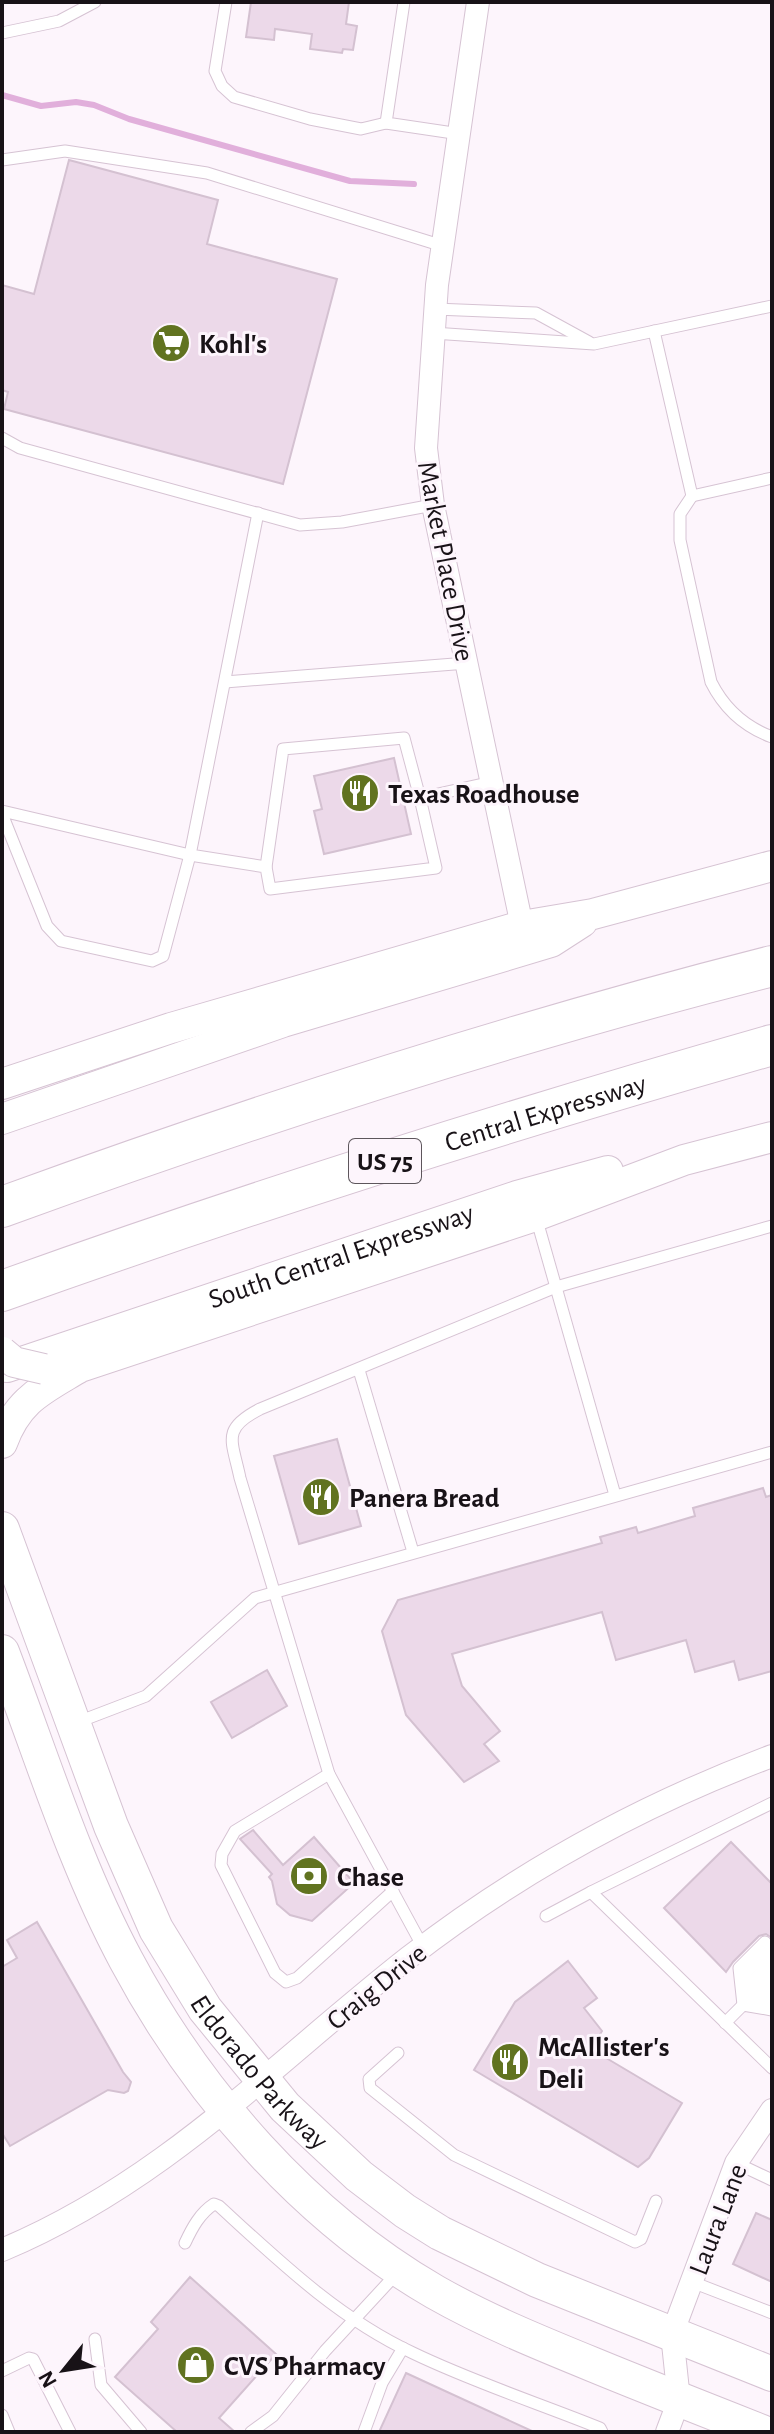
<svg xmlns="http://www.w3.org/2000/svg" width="774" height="2434" viewBox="0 0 774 2434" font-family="'Alegreya Sans',sans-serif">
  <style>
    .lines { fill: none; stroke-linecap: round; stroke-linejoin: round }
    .stream { stroke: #e1afdb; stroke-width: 6 }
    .building { fill: #ecd9e9; stroke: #d4c1d1; stroke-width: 2 }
    .lane-casing { stroke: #d6c3d3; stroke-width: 13 }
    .street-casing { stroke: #d6c3d3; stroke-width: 24 }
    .secondary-casing { stroke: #d6c3d3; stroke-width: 32 }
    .primary-casing { stroke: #d6c3d3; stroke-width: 36 }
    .highway-casing { stroke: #d6c3d3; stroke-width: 42 }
    .lane { stroke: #fff; stroke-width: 11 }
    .street { stroke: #fff; stroke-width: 22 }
    .secondary { stroke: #fff; stroke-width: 30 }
    .primary { stroke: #fff; stroke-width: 34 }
    .highway { stroke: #fff; stroke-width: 40 }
    .secondary-bridge-casing { stroke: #d6c3d3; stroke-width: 32; stroke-linecap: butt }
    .secondary-bridge { stroke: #fff; stroke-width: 30 }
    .labels { text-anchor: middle; stroke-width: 6; stroke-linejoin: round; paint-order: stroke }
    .shield { fill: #fdf5fc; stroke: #5d565c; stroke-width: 2 }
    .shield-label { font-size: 26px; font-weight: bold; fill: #181217 }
    .poi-label { font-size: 28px; font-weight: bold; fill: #181217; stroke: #fdf5fc; text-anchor: start }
    .street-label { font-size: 28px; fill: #181217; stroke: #fdf5fc }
  </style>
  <rect width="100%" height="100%" fill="#fdf5fc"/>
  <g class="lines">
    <polyline class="stream" points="2,95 41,106 76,102 94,105 129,119 350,181 414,184"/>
  </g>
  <g class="building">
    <polygon points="251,2 349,2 346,24 357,26 353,50 343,49 342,53 310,49 312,34 275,29 274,40 246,37"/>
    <polygon points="69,160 218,200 207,244 337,279 283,484 4,409 8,392 2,390 2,285 34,294"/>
    <polygon points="394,758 411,834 324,854 314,811 322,809 314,776"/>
    <polygon points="337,1439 361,1526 299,1544 274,1456"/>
    <polygon points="763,1488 766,1497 772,1495 772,1671 739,1680 734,1661 695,1672 686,1640 616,1660 602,1612 452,1654 462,1686 500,1731 484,1744 499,1761 464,1782 406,1715 382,1631 398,1600 602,1543 600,1537 636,1527 638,1533 695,1516 693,1508"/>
    <polygon points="267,1670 287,1706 232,1738 211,1702"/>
    <polygon points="253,1830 283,1865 314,1837 354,1883 312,1921 290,1915 277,1904 272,1881 269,1877 272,1874 240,1839"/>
    <polygon points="731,1842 772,1884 772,1938 766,1934 759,1936 733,1962 726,1972 664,1908"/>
    <polygon points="37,1922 123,2072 131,2082 128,2091 124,2093 108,2090 10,2146 2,2133 2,1967 17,1958 7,1940"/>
    <polygon points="568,1961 597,1998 584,2008 602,2031 591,2049 682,2103 649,2158 638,2167 474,2070 515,2002"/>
    <polygon points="756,2213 772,2220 772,2282 733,2264"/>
    <polygon points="190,2277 276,2354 219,2418 235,2432 177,2432 115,2377 158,2329 151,2322"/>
    <polygon points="406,2373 534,2432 379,2432"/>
  </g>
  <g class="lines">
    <g class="lane-casing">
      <g id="lane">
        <polyline points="226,2 215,71 222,86 234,97 310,119 361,129 386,123"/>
        <polyline points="404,2 386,123 460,134"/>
        <polyline points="2,33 59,21 95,2"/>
        <polyline points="2,160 65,151 207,173 443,246"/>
        <polyline points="435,309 536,313 589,342"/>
        <polyline points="654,331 692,496 772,478"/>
        <polyline points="433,333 594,344 772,306"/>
        <polyline points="2,438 20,448 300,525 342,522 433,505"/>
        <path d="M692 496 680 514V540L711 682C724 708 745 727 772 737"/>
        <polyline points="258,513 190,855 266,867 270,889 436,868 420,798 492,782"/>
        <polyline points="225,682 467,663"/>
        <polyline points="2,811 190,855 163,956 152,961 61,941 47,926 2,814"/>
        <polyline points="266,867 283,749 404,738 420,798"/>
        <polyline points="536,1217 615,1495"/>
        <polyline points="359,1370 413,1552"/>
        <polyline points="78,1722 146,1696 255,1598 772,1452"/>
        <polyline points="329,1774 235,1831 222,1854 221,1865 275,1973 286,1982 297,1978 393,1891"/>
        <polyline points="772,1803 591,1892 772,2068"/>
        <polyline points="546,1916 591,1892"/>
        <path d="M423 1947 329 1774 240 1478C232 1440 221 1429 260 1409L556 1287 772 1226"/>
        <polyline points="745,1985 746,1973 770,1948"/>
        <polyline points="748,1994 754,1980 772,1960"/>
        <polyline points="749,1999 772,1973"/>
        <polyline points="751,2001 772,1987"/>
        <polyline points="752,2004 772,2000"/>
        <polyline points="743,2005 739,1968 765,1942"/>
        <polyline points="725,2023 743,2005 772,2010"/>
        <polyline points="398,2053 369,2079 370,2088 454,2155 635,2242 641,2239 656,2201"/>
        <polyline points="736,2163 772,2180"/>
        <path d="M185 2243C192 2228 200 2213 214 2204L219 2206C279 2261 338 2318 413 2353 473 2382 538 2403 600 2428L602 2432"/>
        <polyline points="692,2282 772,2313"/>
        <polyline points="95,2339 101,2385 141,2432"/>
        <polyline points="2,2371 29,2358 33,2359 70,2432"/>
        <polyline points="2,2415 9,2432"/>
        <polyline points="251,2432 273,2416 325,2351 399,2271"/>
        <polyline points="364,2432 382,2383 403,2348"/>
      </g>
    </g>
    <g class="street-casing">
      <g id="street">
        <polyline points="478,2 437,285 426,448 433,505 522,926"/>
        <path d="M2 2250C164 2182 273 2064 408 1958 519 1872 641 1805 772 1756"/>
        <polyline points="667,2432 679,2400 672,2334 736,2163 772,2110"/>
      </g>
    </g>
    <g class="secondary-casing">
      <g id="secondary">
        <polyline points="2,1084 171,1028 522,926 593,914 772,866"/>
        <polyline points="2,1119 283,1022 551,942 582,922"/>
        <path id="s1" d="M7 1367 517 1196 608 1171"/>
        <path d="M2 1443C18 1399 42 1390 80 1367L535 1216 684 1160 772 1137"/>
      </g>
    </g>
    <g class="primary-casing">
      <g id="primary">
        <path id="s2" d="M2 1529 111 1826 156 1929 205 2009 285 2107 359 2176 405 2211 440 2233 537 2280 772 2374"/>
        <path d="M2 1652C41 1754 74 1863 126 1960 197 2093 304 2216 435 2292 486 2321 540 2343 594 2365 650 2388 706 2410 762 2432"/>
      </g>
    </g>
    <g class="highway-casing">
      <g id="highway">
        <path d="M2 1207C255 1115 512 1032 772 966"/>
        <path id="s3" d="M2 1291C256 1200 512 1119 772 1045"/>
      </g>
    </g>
    <use href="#lane" class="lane"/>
    <use href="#street" class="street"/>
    <use href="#secondary" class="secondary"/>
    <use href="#primary" class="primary"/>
    <use href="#highway" class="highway"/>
    <g class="secondary-bridge-casing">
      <polyline id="secondary-bridge" points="2,1352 14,1362 44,1369"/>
    </g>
    <use href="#secondary-bridge" class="secondary-bridge"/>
  </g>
  <defs>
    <g id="supermarket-disc" transform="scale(2)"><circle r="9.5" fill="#617320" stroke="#fdf5fc"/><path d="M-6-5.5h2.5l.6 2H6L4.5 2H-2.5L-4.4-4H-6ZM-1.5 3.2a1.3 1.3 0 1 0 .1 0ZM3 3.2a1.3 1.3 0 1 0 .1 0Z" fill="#fff"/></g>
    <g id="restaurant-disc" transform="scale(2)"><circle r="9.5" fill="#617320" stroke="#fdf5fc"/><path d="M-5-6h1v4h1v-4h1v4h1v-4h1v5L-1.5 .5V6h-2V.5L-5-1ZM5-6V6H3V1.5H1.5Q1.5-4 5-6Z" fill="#fff"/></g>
    <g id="bank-disc" transform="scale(2)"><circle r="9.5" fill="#617320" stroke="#fdf5fc"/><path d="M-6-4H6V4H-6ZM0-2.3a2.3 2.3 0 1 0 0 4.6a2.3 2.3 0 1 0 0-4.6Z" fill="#fff"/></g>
    <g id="shop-disc" transform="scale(2)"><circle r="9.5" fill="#617320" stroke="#fdf5fc"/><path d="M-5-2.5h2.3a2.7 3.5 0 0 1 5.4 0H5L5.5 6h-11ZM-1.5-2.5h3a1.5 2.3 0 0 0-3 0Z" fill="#fff"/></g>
  </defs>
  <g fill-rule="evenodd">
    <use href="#supermarket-disc" x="171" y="343"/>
    <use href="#restaurant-disc" x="360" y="793"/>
    <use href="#restaurant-disc" x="321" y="1497"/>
    <use href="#bank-disc" x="309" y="1876"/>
    <use href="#restaurant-disc" x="510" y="2062"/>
    <use href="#shop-disc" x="196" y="2365"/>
  </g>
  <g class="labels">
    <rect class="shield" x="349" y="1139" width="72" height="44" rx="6"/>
    <g class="shield-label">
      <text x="385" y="1170">US 75</text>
    </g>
    <g class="poi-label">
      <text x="199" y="353">Kohl's</text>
      <text x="388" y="803">Texas Roadhouse</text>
      <text x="349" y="1507">Panera Bread</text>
      <text x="337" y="1886">Chase</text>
      <text x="538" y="2056">McAllister's<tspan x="538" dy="32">Deli</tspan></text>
      <text x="224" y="2375">CVS Pharmacy</text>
    </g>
    <g class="street-label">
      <text transform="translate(447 561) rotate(79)" y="10">Market Place Drive</text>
      <text dy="10" stroke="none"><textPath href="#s3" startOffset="572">Central Expressway</textPath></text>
      <text dy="10" stroke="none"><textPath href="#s1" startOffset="352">South Central Expressway</textPath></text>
      <text transform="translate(376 1986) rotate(-39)" y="10">Craig Drive</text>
      <text dy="10" stroke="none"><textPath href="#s2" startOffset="606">Eldorado Parkway</textPath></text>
      <text transform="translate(717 2219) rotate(-69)" y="10">Laura Lane</text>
    </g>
  </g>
  <rect width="774" height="2434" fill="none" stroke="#181217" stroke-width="8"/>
  <g transform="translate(64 2370) rotate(240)" stroke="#fdf5fc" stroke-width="6" paint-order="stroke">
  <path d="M0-6L14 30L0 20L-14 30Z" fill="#181217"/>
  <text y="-12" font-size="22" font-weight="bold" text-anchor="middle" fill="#181217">N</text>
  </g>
</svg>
